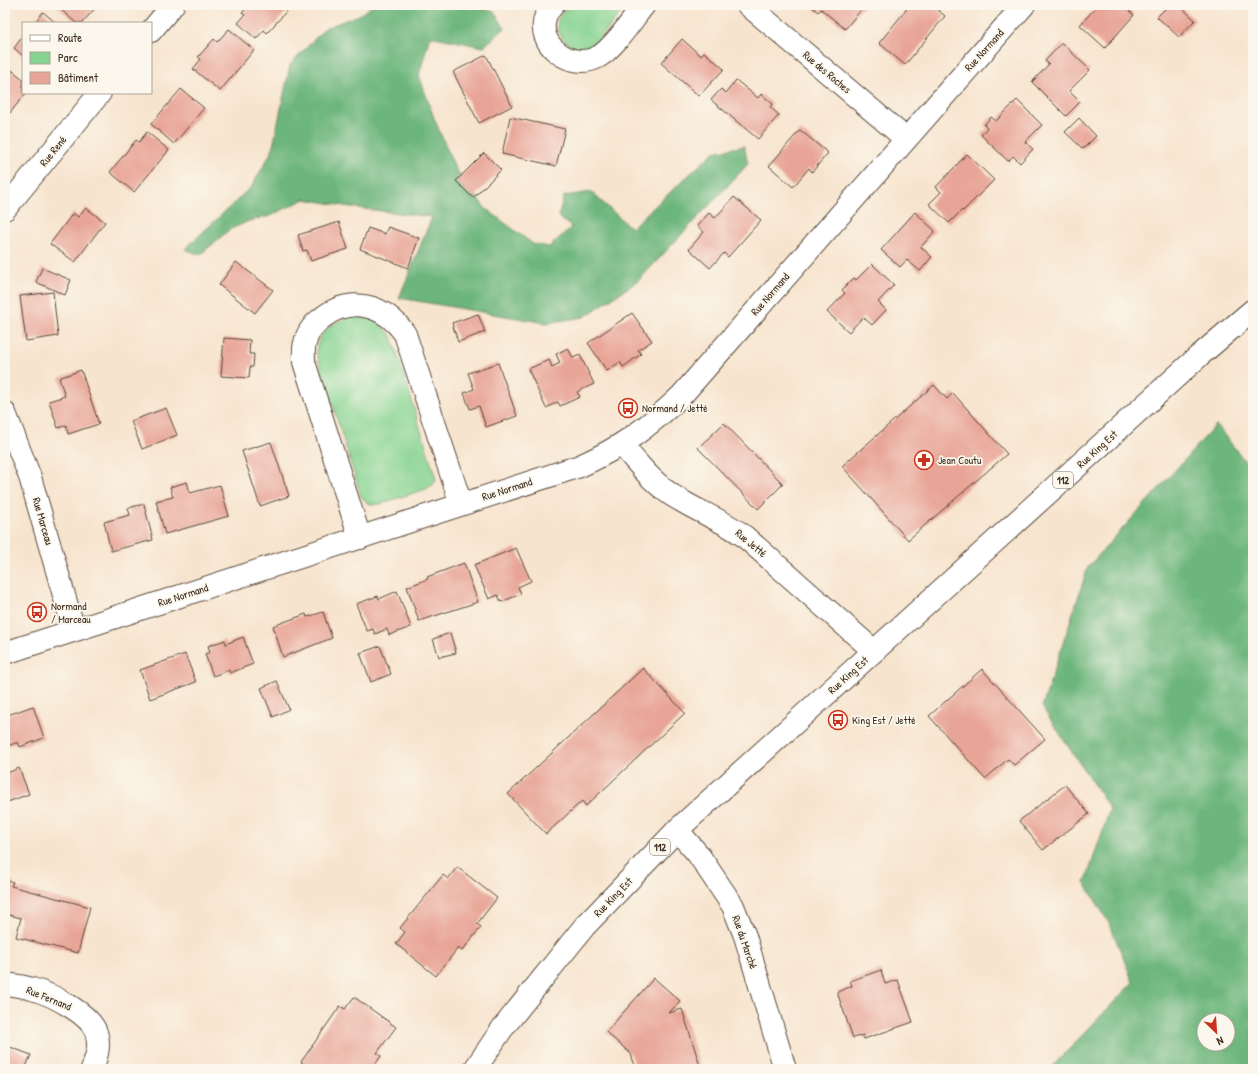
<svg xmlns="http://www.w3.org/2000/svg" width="1258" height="1074" viewBox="0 0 1258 1074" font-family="'Patrick Hand',sans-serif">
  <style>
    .green { fill: #86d391; stroke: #607e58 }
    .forest { fill: #6cb57b; stroke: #54704c; fill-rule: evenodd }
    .building { fill: #e8a597 }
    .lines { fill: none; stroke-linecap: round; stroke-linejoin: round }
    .street-casing { stroke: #574638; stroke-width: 24 }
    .primary-casing { stroke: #574638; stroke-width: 24 }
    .street { stroke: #fff; stroke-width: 22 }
    .primary { stroke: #fff; stroke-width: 22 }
    .labels { text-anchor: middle; stroke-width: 3.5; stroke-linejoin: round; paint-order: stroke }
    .shield { fill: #fbf7ec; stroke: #75685c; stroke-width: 1 }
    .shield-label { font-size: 10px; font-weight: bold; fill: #3b2a1e }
    .street-label { font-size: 11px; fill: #3b2a1e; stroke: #fbf7ec }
    .poi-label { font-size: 11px; fill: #3b2a1e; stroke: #fbf7ec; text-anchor: start }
  </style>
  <rect width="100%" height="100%" fill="#fbf7ec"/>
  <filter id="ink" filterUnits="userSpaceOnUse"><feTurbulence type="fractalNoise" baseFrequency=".025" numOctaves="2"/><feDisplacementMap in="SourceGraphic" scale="8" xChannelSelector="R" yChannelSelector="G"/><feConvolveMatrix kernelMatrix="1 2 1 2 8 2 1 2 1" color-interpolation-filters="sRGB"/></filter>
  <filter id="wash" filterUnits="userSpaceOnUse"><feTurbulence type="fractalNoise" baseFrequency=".012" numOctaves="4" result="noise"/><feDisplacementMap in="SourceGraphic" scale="16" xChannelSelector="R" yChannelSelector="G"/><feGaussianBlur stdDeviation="0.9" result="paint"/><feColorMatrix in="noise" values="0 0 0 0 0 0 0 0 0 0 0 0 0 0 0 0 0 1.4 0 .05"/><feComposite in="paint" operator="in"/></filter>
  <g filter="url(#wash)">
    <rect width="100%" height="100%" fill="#f7e4ce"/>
    <g class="green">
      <path d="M569 5H626C615 19 603 40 586 48 571 54 554 33 558 20 559 15 566 9 569 5Z"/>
      <path d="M353 316C373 317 380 321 392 337L436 479 433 485 426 489 380 504C370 505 366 504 361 496L316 351C320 328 332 323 353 316Z"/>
    </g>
    <g class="forest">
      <polygon points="374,5 471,5 494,12 505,28 483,47 430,36 419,75 434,118 455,168 485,208 533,244 549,247 572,227 558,217 564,196 591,192 631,228 714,152 744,146 748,164 638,281 584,317 546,323 399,298 432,217 356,208 305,199 270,216 249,221 229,230 200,255 185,249 252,186 272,151 290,65 325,28 359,15"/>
      <path d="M1216 425 1249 466 1253 463V1069H1050L1133 982 1110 925 1085 883 1110 809 1042 707 1088 567ZM1204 1020H1228V1044H1204Z"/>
    </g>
    <g id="blocks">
      <g class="building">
        <polygon points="56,5 98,5 82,23 76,23"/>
        <polygon points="249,5 292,5 267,33 264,30 256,39 238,23 245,15 242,13"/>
        <polygon points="810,5 865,5 845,29 821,9 818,12"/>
        <polygon points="910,5 932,5 945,16 905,65 879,43"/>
        <polygon points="1098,5 1122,5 1134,15 1105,48 1080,25"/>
        <polygon points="1169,5 1179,5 1195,20 1179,37 1157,17"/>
        <polygon points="43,12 56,23 34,23"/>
        <polygon points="229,29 254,50 220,91 193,69 201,59 198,57 214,39 217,42"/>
        <polygon points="23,36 23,56 14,48"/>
        <polygon points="682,39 701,56 704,52 724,69 699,96 661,63"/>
        <polygon points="1062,43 1090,70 1069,91 1080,102 1066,116 1032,82 1049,64 1045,61"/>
        <polygon points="486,55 512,106 479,123 453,72"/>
        <polygon points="9,68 23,79 23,93 26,93 10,113 7,110 5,113 5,72"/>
        <polygon points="736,80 758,98 761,94 773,104 770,107 779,115 758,139 711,100 721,89 726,93"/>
        <polygon points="181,89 204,108 174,144 151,124"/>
        <polygon points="1017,100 1042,125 1025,142 1033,149 1020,163 1013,156 1008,161 981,135 987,128 984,125 991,117 996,121"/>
        <polygon points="510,117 565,129 556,166 502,154"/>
        <polygon points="1079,118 1096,136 1083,149 1065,132"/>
        <polygon points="800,130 828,153 812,172 809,168 793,187 769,166"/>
        <polygon points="147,132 169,150 134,192 110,172 136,140 139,142"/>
        <polygon points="484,153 501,170 473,198 456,181"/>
        <polygon points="967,154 994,180 963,211 962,210 949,223 929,204 941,192 936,187"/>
        <polygon points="734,197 761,220 728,257 724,253 710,268 689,249 704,232 697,226 709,213 715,218"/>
        <polygon points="86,208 105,222 75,262 50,244 73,213 78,217"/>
        <polygon points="915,212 935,231 921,247 932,257 920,271 907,260 900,267 881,250"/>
        <polygon points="339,222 348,249 311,261 307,250 303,251 298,235"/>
        <polygon points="388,227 419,238 408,268 360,249 368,228 385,234"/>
        <polygon points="236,262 273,290 255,313 219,285"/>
        <polygon points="872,264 894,285 878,302 886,310 872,325 863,317 849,332 827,312 845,293 842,290 854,278 856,280"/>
        <polygon points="42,268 71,280 65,295 36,282"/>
        <polygon points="53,292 58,336 26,341 20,296"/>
        <polygon points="632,313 652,341 638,350 641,354 623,367 620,362 607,371 588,343"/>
        <polygon points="478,314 485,332 458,342 452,323"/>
        <polygon points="224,338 250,340 249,354 254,354 253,367 250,367 249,378 221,376"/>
        <polygon points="568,348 573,358 580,355 594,384 577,392 580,397 560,406 558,402 546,408 528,369 549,360 552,367 560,363 556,354"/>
        <polygon points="498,363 517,416 486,427 479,406 470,409 464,393 474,389 468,373"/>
        <polygon points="81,370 99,424 68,434 66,425 58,428 49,401 65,396 59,378"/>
        <polygon points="934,385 947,399 953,393 1007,454 908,540 842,466"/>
        <polygon points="166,408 177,435 142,449 131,421"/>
        <polygon points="724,423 783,484 758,509 698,448"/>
        <polygon points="271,442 289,496 260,506 242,451"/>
        <polygon points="187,482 190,493 220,485 229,516 165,534 156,501 173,497 170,487"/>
        <polygon points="144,504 153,540 111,551 104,522 130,515 128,508"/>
        <polygon points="516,548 531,581 518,587 521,594 501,602 498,595 489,599 474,565"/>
        <polygon points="464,563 478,602 419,621 407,587 428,579 427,577"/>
        <polygon points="397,591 411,627 389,635 387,629 375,634 373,629 367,631 356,604 378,596 379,599"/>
        <polygon points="323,612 332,638 283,657 273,626 306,614 307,617"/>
        <polygon points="450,633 456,653 439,657 433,639"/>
        <polygon points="243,637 253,664 230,673 229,670 213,676 205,654 210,652 208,646 225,640 226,644"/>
        <polygon points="380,646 391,674 371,682 360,653"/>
        <polygon points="185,654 196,682 150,699 140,670"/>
        <polygon points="643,668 685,713 586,806 582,801 546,834 508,794"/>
        <polygon points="982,669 1045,739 1014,765 1008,759 985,779 929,716"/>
        <polygon points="277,681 289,709 273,717 261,688"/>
        <polygon points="33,706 44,738 20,747 18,742 5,747 5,716"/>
        <polygon points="19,768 29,794 5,803 5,774"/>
        <polygon points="1065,785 1089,814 1043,850 1019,821"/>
        <polygon points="457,867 497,898 477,924 481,927 462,951 458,948 436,976 396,944 405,932 400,928 443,875 448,879"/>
        <polygon points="5,880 13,882 11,886 90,907 78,953 16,937 21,918 5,914"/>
        <polygon points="881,970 885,984 898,980 913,1022 864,1039 863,1035 853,1038 837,992 852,986 850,981"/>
        <polygon points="654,978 680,1001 669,1013 682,1009 701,1069 636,1069 631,1054 606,1032"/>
        <polygon points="354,997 396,1027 377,1053 381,1056 372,1069 304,1069 306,1066 301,1062 340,1006 345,1009"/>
        <polygon points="5,1045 31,1055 25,1069 5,1069"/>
      </g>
    </g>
  </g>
  <g filter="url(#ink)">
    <use href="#blocks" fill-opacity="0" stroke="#574638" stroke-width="1"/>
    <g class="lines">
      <g class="street-casing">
        <g id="street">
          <path d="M553 5C551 8 547 11 546 15 534 45 572 71 598 57 613 49 633 19 644 5"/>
          <polyline points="748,5 906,139"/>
          <polyline points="151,31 173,5"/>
          <polyline points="5,209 100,93"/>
          <polyline points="5,413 30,477 74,630"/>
          <path d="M622 445C639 465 656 487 680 500 701 513 724 521 744 536L874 651"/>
          <path d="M360 538 304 362C304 356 303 349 305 343 307 333 314 324 322 318 351 295 385 305 405 334L461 504"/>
          <path d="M5 653 580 466C622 447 647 428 681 396L1024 5"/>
          <polyline points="677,830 698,854 733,906 745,936 785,1069"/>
          <path d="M5 984C14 985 23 986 32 989 51 994 94 1015 97 1036 100 1048 96 1058 92 1069"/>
        </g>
      </g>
      <g class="primary-casing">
        <polyline id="primary" points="475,1069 502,1029 584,927 677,830 1199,356 1253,310"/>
      </g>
      <use href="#street" class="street"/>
      <use href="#primary" class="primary"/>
    </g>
  </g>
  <defs>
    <g id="bus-ring" transform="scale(1)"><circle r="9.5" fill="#fbf7ec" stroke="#c8321e" stroke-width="1.5"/><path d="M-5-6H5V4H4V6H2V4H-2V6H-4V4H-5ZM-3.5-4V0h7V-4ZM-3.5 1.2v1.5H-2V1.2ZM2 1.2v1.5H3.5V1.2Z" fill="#c8321e"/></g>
    <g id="pharmacy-ring" transform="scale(1)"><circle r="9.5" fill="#fbf7ec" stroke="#c8321e" stroke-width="1.5"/><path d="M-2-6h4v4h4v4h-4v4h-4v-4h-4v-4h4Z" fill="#c8321e"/></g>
  </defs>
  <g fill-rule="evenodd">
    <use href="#bus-ring" x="628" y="408"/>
    <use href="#pharmacy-ring" x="924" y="460"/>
    <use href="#bus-ring" x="37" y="612"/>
    <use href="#bus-ring" x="838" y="720"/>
  </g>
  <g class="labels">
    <g class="shield">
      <rect x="1053" y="472" width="20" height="16" rx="3"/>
      <rect x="650" y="839" width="20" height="16" rx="3"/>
    </g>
    <g class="shield-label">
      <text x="1063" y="484">112</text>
      <text x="660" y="851">112</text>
    </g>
    <g class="street-label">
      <text transform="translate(984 50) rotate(-48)" y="4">Rue Normand</text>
      <text transform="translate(827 72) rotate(40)" y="4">Rue des Roches</text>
      <text transform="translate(53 151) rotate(-51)" y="4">Rue René</text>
      <text transform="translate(770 294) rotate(-49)" y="4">Rue Normand</text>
      <text transform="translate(1097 449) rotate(-42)" y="4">Rue King Est</text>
      <text transform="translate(507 489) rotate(-18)" y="4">Rue Normand</text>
      <text transform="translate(43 521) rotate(74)" y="4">Rue Marceau</text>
      <text transform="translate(751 543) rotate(40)" y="4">Rue Jetté</text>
      <text transform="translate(183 595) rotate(-18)" y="4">Rue Normand</text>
      <text transform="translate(848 675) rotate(-42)" y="4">Rue King Est</text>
      <text transform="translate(613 897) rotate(-46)" y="4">Rue King Est</text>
      <text transform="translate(745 942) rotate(71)" y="4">Rue du Marché</text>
      <text transform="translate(49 998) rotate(22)" y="4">Rue Fernand</text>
    </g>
    <g class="poi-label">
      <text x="642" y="412">Normand / Jetté</text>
      <text x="938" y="464">Jean Coutu</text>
      <text x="51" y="610">Normand<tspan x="51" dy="13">/ Marceau</tspan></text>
      <text x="852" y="724">King Est / Jetté</text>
    </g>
  </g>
  <rect width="1258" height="1074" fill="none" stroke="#fbf7ec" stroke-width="20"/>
  <rect x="22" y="22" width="130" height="72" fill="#fbf7ec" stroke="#aea59a"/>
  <rect x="30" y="35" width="20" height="6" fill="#ffffff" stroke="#aea59a"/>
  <text x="58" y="42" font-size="12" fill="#3b2a1e">Route</text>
  <rect x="30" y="52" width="20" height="12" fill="#86d391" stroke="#aea59a"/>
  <text x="58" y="62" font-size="12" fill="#3b2a1e">Parc</text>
  <rect x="30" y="72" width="20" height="12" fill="#e8a597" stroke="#aea59a"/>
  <text x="58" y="82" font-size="12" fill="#3b2a1e">Bâtiment</text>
  <g transform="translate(1216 1032) rotate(155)"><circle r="19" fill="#fbf7ec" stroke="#aea59a"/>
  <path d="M0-3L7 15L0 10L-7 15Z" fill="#c8321e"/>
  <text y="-6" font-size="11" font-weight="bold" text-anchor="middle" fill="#3b2a1e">N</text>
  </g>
</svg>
